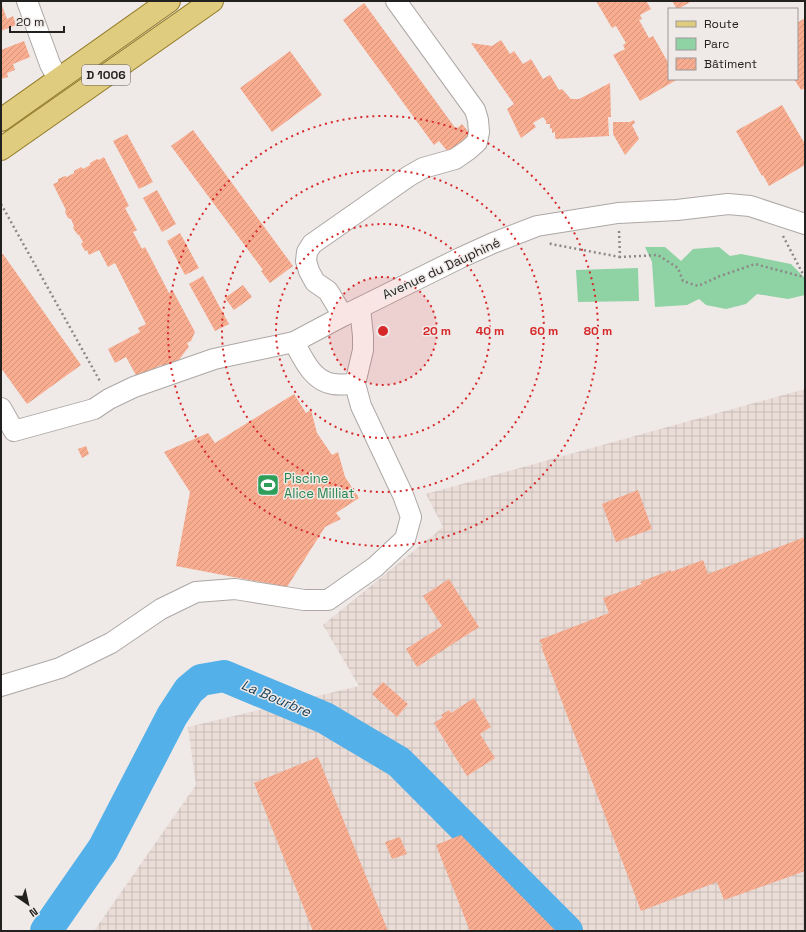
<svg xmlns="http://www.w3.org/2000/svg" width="806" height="932" viewBox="0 0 806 932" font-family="'Space Grotesk',sans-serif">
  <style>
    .industrial { fill: url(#industrial-grid) }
    .green { fill: #8fd2a4 }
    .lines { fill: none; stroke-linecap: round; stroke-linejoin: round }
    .river { stroke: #53b0e9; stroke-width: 32 }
    .building { fill: url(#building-hatch) }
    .minor-casing { stroke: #ada8a6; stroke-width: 22 }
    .major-casing { stroke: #907a26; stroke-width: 24 }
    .path { stroke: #8c8887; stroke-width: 2.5; stroke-dasharray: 2 3; stroke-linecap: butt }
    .minor { stroke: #fff; stroke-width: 20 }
    .major { stroke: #e0cc7f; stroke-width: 22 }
    .ring { fill: none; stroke: #d62828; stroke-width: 2; stroke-dasharray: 2 4 }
    .labels { text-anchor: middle; stroke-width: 3; stroke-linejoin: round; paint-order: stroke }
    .shield { fill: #efe9e7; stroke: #605d5c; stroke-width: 1 }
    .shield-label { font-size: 12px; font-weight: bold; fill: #232120 }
    .street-label { font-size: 13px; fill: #232120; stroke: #efe9e7 }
    .leisure-label { font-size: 13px; fill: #27864d; stroke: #efe9e7; text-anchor: start }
    .water-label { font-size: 14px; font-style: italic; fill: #153c54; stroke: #efe9e7 }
    .centre { fill: #d62828; stroke: #efe9e7; stroke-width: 2 }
    .ring-label { font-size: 12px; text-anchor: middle; font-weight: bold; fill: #d62828; stroke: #efe9e7; stroke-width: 3; stroke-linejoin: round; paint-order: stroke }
  </style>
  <defs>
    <pattern id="industrial-grid" width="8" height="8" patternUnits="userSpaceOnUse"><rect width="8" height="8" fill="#eadcd7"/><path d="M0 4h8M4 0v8" fill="none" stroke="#c8bcb8"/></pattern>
    <pattern id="building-hatch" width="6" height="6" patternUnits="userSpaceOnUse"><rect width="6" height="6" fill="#f8ac90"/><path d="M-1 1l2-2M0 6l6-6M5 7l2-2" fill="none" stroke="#d4947c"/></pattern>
  </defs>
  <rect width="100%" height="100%" fill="#efe9e7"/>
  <polygon class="industrial" points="805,389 805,931 94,931 196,785 188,727 359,686 323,625 443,527 426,494"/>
  <g class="green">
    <polygon points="645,247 665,247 681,261 693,249 719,247 730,256 741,254 791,264 805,278 805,295 788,299 757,294 746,304 726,309 706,305 699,299 687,305 655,307 652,262"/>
    <polygon points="638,268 639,301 578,302 576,270"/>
  </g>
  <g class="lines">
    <polyline class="river" points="46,931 103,849 172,716 189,690 201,680 224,676 325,718 399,762 567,931"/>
  </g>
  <g class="building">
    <polygon points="596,1 646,1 651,9 640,15 642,19 639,20 649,38 653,36 669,64 669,79 678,79 640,101 613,55 625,49 623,45 626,43 616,26 612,28"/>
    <polygon points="672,1 692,1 678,9 677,9"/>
    <polygon points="1,3 7,19 13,16 16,25 1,31"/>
    <polygon points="364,3 456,129 462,124 472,136 449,153 439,141 434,145 343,20"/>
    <polygon points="805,18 805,88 801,90 794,79 797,79 797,23"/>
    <polygon points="501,40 510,54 514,51 523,64 531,59 543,79 550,75 559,90 562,89 571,99 579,99 610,83 611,117 608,117 609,136 556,139 555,138 555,132 552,133 552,128 550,129 550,124 546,124 546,121 543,117 533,123 536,127 521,138 507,109 514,104 471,43 492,46"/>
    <polygon points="24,41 30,57 13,64 15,70 7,73 8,77 1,79 1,50"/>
    <polygon points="290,51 322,95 272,132 240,88"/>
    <polygon points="782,105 805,144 805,165 769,186 763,175 762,176 736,131"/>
    <polygon points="634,120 635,123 632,125 639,139 625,155 613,134 613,122 630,122"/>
    <polygon points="193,130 293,266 270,283 261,271 263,270 171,146"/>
    <polygon points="127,134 153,182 139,189 113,141"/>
    <polygon points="104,157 129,206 125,208 137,230 133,232 142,249 145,247 169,293 173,291 195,332 191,341 187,343 189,347 187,349 179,360 173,365 163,370 161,365 137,377 126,357 115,363 108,349 140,332 138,328 146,324 115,263 108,267 99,250 89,255 87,250 85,251 81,244 83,242 79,235 77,234 73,228 74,226 71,219 68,218 65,212 66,210 53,184 58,182 58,179 65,176 67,177 74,173 74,171 81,167 83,169 90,165 90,163 97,159 99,160"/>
    <polygon points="157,190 176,224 162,232 143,198"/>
    <polygon points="180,233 199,268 185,275 167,241"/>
    <polygon points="3,254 81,365 27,404 1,368 1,255"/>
    <polygon points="203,276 229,324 215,331 189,284"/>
    <polygon points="243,285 252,297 234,310 225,298"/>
    <polygon points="294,394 306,413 311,410 317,433 332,455 338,452 345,477 359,498 336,513 341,519 325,527 287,587 176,566 190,492 164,452 208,433 215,443"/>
    <polygon points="86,446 89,454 82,458 78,449"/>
    <polygon points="638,490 652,529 616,542 602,504"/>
    <polygon points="805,537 805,871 724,900 717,882 641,911 541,646 543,646 539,640 609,613 603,598 642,584 640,582 671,570 671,572 703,560 708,574"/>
    <polygon points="449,579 479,627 417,667 406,649 442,626 423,596"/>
    <polygon points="383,682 408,704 397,717 372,694"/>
    <polygon points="474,698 491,727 480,734 495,758 467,776 434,723 443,717 441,715 449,710 451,713"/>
    <polygon points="318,757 388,931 313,931 254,783"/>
    <polygon points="461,835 556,931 470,931 436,845"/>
    <polygon points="400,837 407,854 392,859 385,842"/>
  </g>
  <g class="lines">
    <g class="minor-casing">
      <g id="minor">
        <polyline points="27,1 50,64 58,79"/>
        <polyline points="343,316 328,291 315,282 309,271 306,261 307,252 312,244 409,176 423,168 455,159 468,150 477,142 479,132 478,120 475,110 396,1"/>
        <path d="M294 342C303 358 312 381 333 384 340 385 348 384 355 384"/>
        <polyline points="1,408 14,431 94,409 109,399 134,387 214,359 294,342 343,316 460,258 493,243 537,226 618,213 677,210 728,204 750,206 805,224"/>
        <polyline points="1,686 60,668 111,643 161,609 196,592 235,589 304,600 328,600 375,567 405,539 411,517 403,495 361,406 355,384 363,350 363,336 360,308"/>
      </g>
    </g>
    <g class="major-casing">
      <g id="major">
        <polyline points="1,120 169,1"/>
        <polyline points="1,149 212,1"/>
      </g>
    </g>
    <g class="path">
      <polyline points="1,204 101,383"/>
      <polyline points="619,231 620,257 658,255 678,268 683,281 698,286 720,276 755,264 796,275 804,277 805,278"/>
      <polyline points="783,236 804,276"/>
      <polyline points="550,243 551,244 620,257"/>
    </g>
    <use href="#minor" class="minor"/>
    <use href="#major" class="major"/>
  </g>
  <circle cx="383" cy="331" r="54" fill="#d62828" fill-opacity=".12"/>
  <g class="ring">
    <circle cx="383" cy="331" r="54"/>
    <circle cx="383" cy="331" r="107"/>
    <circle cx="383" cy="331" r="161"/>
    <circle cx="383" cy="331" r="215"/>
  </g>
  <defs>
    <g id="stadium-square" transform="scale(1.15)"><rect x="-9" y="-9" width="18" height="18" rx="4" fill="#2e9e5b" stroke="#efe9e7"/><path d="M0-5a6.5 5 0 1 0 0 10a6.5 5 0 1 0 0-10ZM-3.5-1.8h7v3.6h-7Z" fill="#fff"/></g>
  </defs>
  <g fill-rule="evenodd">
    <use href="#stadium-square" x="268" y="485"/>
  </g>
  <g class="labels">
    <rect class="shield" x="82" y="65" width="48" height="20" rx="3"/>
    <g class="shield-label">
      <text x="106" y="79">D 1006</text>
    </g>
    <g class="street-label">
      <text transform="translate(441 268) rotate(-25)" y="5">Avenue du Dauphiné</text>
    </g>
    <g class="leisure-label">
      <text x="284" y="483">Piscine<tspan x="284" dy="15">Alice Milliat</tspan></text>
    </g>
    <g class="water-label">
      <text transform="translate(276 698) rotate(23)" y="5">La Bourbre</text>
    </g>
  </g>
  <circle cx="383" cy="331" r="6" class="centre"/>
  <g class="ring-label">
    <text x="437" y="335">20 m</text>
    <text x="490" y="335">40 m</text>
    <text x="544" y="335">60 m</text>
    <text x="598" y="335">80 m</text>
  </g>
  <rect width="806" height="932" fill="none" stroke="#232120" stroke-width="4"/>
  <rect x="668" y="8" width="130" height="72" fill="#efe9e7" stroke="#9d9997"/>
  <rect x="676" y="21" width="20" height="6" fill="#e0cc7f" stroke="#9d9997"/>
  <text x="704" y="28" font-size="12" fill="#232120">Route</text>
  <rect x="676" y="38" width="20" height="12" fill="#8fd2a4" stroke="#9d9997"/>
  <text x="704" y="48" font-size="12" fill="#232120">Parc</text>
  <rect x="676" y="58" width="20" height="12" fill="url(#building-hatch)" stroke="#9d9997"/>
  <text x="704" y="68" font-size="12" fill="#232120">Bâtiment</text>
  <g transform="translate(28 904) rotate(146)" stroke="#efe9e7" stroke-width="3" paint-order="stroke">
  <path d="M0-3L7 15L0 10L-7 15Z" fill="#232120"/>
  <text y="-6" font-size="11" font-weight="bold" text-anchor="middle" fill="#232120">N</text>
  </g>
  <path d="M10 26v6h54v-6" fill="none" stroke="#232120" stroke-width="2"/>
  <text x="16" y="26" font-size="12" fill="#232120" stroke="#efe9e7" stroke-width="3" paint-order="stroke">20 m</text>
</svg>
